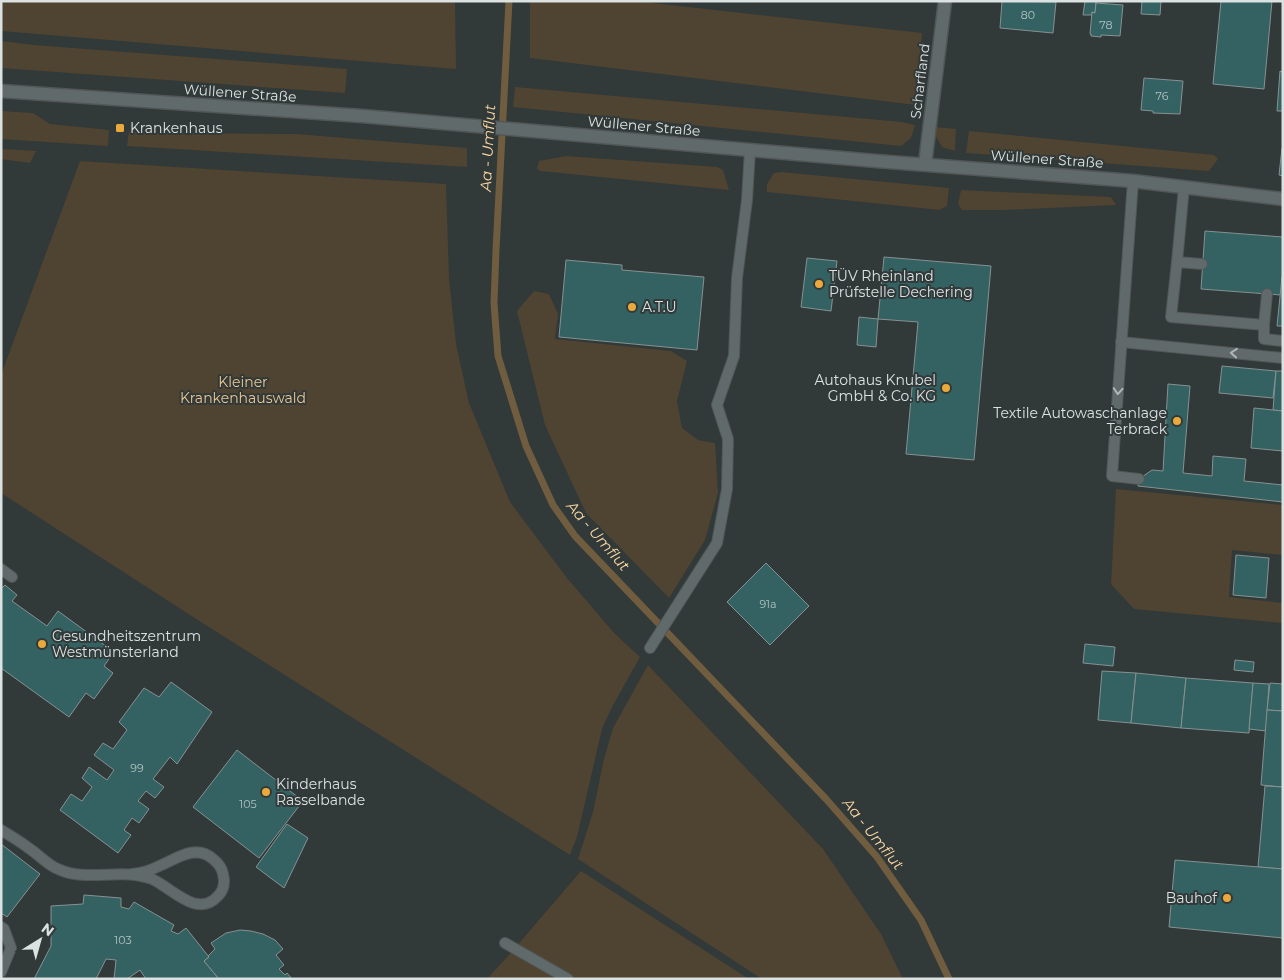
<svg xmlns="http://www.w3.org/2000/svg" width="1284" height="980" viewBox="0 0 1284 980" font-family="Montserrat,sans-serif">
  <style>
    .green { fill: #4f4332 }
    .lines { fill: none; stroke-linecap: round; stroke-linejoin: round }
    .stream { stroke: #705c3f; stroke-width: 7 }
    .building { fill: #346262; stroke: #879191 }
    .lane-casing { stroke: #505756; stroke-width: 12 }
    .street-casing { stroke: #505756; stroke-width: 15 }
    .secondary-casing { stroke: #505756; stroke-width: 15 }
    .lane { stroke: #616a6a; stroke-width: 10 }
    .street { stroke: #616a6a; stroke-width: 12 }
    .secondary { stroke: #616a6a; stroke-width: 12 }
    .oneway { stroke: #b1b7b7 }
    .poi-dot { fill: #eca93b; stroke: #313939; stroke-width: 2 }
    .labels { text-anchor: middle; stroke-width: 4; stroke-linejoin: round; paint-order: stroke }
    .number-label { font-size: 11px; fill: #b2c1c1 }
    .street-label { font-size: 14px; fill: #dce1e1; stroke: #313939 }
    .poi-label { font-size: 14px; fill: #dce1e1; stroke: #313939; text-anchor: start }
    .park-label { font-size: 14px; fill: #ecc692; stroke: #313939 }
    .water-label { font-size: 15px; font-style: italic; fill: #fcd6a1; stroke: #313939 }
  </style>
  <rect width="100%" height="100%" fill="#313939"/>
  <g class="green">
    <polygon points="1,1 455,1 456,69 1,31"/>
    <polygon points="530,1 635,1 922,33 916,105 530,58"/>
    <polygon points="1,41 34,45 347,69 345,93 1,68"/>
    <polygon points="515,87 902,122 915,125 911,138 901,146 513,107"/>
    <polygon points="1,111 33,113 50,124 109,130 108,146 1,139"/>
    <polygon points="935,127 956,129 955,151 942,147 934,133"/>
    <polygon points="129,131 161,133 296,134 467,148 467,167 127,146"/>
    <polygon points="969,131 1214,155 1218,159 1209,171 966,153"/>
    <polygon points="1,149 36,151 30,163 1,159"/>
    <polygon points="566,156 717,167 723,170 729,190 541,171 537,169 539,161"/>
    <path d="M80 161 446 184 449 278 456 344 469 403 510 502 567 578 615 634 640 657C627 681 612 705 602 729L577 837 570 855 204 624 1 493V375Z"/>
    <polygon points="781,172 949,188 947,206 939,210 767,192 767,184 774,173"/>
    <polygon points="961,190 1111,197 1116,205 1004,210 962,210 958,204"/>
    <polygon points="534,291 549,294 558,314 555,339 671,351 687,361 677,401 682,428 698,440 715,443 718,493 705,540 669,598 586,513 545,425 517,311"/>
    <polygon points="1116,489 1283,505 1283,555 1232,550 1229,597 1283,603 1283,623 1134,609 1111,584"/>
    <polygon points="648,665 823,849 881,934 903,979 762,979 578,859 593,812 604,759 613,728"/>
    <polygon points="581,871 749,979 487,979 508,956"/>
  </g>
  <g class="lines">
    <polyline class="stream" points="509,1 496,250 494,303 498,356 526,446 553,505 575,536 826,799 877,857 921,920 949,979"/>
  </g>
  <g class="building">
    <polygon points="1002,1 1056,2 1053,33 1000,28"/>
    <polygon points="1085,1 1096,1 1095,13 1092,12 1092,15 1083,15"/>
    <polygon points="1142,1 1161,1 1160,15 1141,14"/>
    <polygon points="1221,1 1272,1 1264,89 1213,84"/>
    <polygon points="1096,3 1123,5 1120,36 1101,35 1101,37 1091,36 1091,34 1090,34 1092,12 1095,13"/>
    <polygon points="1280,71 1283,72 1283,111 1277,111"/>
    <polygon points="1144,78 1183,81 1180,114 1153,113 1153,111 1141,110"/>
    <polygon points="1282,148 1283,148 1283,176 1279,175"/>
    <polygon points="1205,231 1283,237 1283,266 1281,295 1201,289"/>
    <polygon points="884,257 991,266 974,460 906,454 918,322 878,319"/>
    <polygon points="807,258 837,261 831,311 801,307"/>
    <polygon points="566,260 622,265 622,270 704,277 697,350 559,337"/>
    <polygon points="1282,277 1283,278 1283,326 1277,326"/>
    <polygon points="859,317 878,319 876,347 857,345"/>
    <polygon points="1222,366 1276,371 1273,398 1219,393"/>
    <polygon points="1276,371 1283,371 1283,411 1273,410"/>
    <polygon points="1168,384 1190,386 1183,473 1212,476 1213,456 1246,459 1244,481 1283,485 1283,502 1138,486 1139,479 1152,470 1163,471"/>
    <polygon points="1254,408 1283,411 1283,451 1251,448"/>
    <polygon points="1236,555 1269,558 1266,598 1233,595"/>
    <polygon points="766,563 809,606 770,645 727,602"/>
    <polygon points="5,585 17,595 12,601 47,626 58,611 114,652 104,666 113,673 94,699 86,693 69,717 1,668 1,589"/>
    <polygon points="1085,644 1115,647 1113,666 1083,663"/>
    <polygon points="1235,660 1254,662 1253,672 1234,670"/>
    <polygon points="1102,671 1136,673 1131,723 1098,720"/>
    <polygon points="1136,673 1186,678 1181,728 1131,723"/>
    <polygon points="1186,678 1253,683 1249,733 1181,728"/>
    <polygon points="171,682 212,712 177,764 170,757 153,779 164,787 155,798 146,791 138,801 149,809 139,823 132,818 124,830 131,835 118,853 60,810 71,794 82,801 92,787 82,778 89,767 107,780 114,770 94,755 103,743 113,749 127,730 119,722 144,688 159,697"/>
    <polygon points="1253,683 1269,684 1266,731 1249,729"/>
    <polygon points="1270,683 1283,684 1283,711 1267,710"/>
    <polygon points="1267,710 1283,711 1283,787 1261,785"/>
    <polygon points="237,750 303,801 259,858 193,807"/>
    <polygon points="1265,786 1283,787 1283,869 1258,867"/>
    <polygon points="287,824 308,838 284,888 256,867"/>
    <polygon points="1,844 40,874 7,917 1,913"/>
    <polygon points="1175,860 1283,869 1283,938 1169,927"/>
    <polygon points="84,895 121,898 121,907 129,909 134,902 174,925 171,931 178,934 186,928 209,957 204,961 219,979 146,979 140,970 127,979 114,979 116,960 106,959 96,979 34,979 51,946 51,906 83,904"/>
    <polygon points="240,930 251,931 263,934 275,940 283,949 276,955 284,965 279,969 285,975 287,973 292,979 219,979 204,961 209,957 208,956 215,949 211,943 226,933"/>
  </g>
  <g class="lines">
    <g class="lane-casing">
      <g id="lane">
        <polyline points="1133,181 1112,476 1139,479"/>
        <polyline points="1184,187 1177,262 1202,264"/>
        <polyline points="1177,262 1171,317 1264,325 1267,294"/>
        <polyline points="1264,325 1264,339 1283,341"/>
        <polyline points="1121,342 1283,358"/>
        <polyline points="1,569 12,577"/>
        <polyline points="650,648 717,543 727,489 728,439 717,405 734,356 737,278 747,200 750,150"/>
        <path d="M1 830C11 836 21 842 30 849 39 855 48 865 58 869 87 883 121 867 152 879 172 888 197 919 218 896 224 890 225 882 223 874 222 868 218 863 213 859 195 843 175 860 157 867 149 871 141 873 132 874"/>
        <polyline points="1,927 4,929 11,948 1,972"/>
        <polyline points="505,943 568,979"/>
      </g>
    </g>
    <g class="street-casing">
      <polyline id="street" points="925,164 945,1"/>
    </g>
    <g class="secondary-casing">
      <polyline id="secondary" points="1,91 362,116 876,161 1133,181 1283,199"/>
    </g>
    <use href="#lane" class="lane"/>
    <use href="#street" class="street"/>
    <use href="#secondary" class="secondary"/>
  </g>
  <defs><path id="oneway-chevron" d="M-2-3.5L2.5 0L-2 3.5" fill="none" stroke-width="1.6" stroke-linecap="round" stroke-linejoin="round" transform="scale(1.25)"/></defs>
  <g class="oneway">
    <use href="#oneway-chevron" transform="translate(1234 353) rotate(-175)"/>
    <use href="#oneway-chevron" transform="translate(1118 391) rotate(94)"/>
  </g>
  <g class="poi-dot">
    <rect x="115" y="123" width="10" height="10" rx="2.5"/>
    <circle cx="819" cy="284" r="5"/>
    <circle cx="632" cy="307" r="5"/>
    <circle cx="946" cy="388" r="5"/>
    <circle cx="1177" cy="421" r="5"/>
    <circle cx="42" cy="644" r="5"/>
    <circle cx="266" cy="792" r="5"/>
    <circle cx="1227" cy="898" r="5"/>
  </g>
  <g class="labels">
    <g class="number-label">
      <text x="1028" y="19">80</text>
      <text x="1106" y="29">78</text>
      <text x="1162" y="100">76</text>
      <text x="768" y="608">91a</text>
      <text x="137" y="772">99</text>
      <text x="248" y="808">105</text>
      <text x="123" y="944">103</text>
    </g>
    <g class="street-label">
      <text transform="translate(920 81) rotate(-83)" y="5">Scharfland</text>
      <text transform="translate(240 93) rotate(4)" y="5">Wüllener Straße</text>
      <text transform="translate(644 126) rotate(5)" y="5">Wüllener Straße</text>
      <text transform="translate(1047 159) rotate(4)" y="5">Wüllener Straße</text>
    </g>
    <g class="poi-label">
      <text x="130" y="133">Krankenhaus</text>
      <text x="829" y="281">TÜV Rheinland<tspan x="829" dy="16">Prüfstelle Dechering</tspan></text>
      <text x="642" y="312">A.T.U</text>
      <text x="936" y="385" text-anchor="end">Autohaus Knubel<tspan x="936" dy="16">GmbH &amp; Co. KG</tspan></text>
      <text x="1167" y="418" text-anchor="end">Textile Autowaschanlage<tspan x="1167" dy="16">Terbrack</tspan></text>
      <text x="52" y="641">Gesundheitszentrum<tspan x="52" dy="16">Westmünsterland</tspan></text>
      <text x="276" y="789">Kinderhaus<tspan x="276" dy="16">Rasselbande</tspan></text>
      <text x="1217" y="903" text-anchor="end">Bauhof</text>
    </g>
    <g class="park-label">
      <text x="243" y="387">Kleiner<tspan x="243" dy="16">Krankenhauswald</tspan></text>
    </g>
    <g class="water-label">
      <text transform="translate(488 148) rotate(-87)" y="5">Aa - Umflut</text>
      <text transform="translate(598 536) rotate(49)" y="5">Aa - Umflut</text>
      <text transform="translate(873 834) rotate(51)" y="5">Aa - Umflut</text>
    </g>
  </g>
  <rect width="1284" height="980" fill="none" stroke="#dce1e1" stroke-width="5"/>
  <g transform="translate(40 940) rotate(37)" stroke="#313939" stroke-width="4" paint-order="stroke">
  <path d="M0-4L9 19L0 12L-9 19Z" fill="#dce1e1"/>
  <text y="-8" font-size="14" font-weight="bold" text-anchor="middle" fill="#dce1e1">N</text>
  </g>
</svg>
